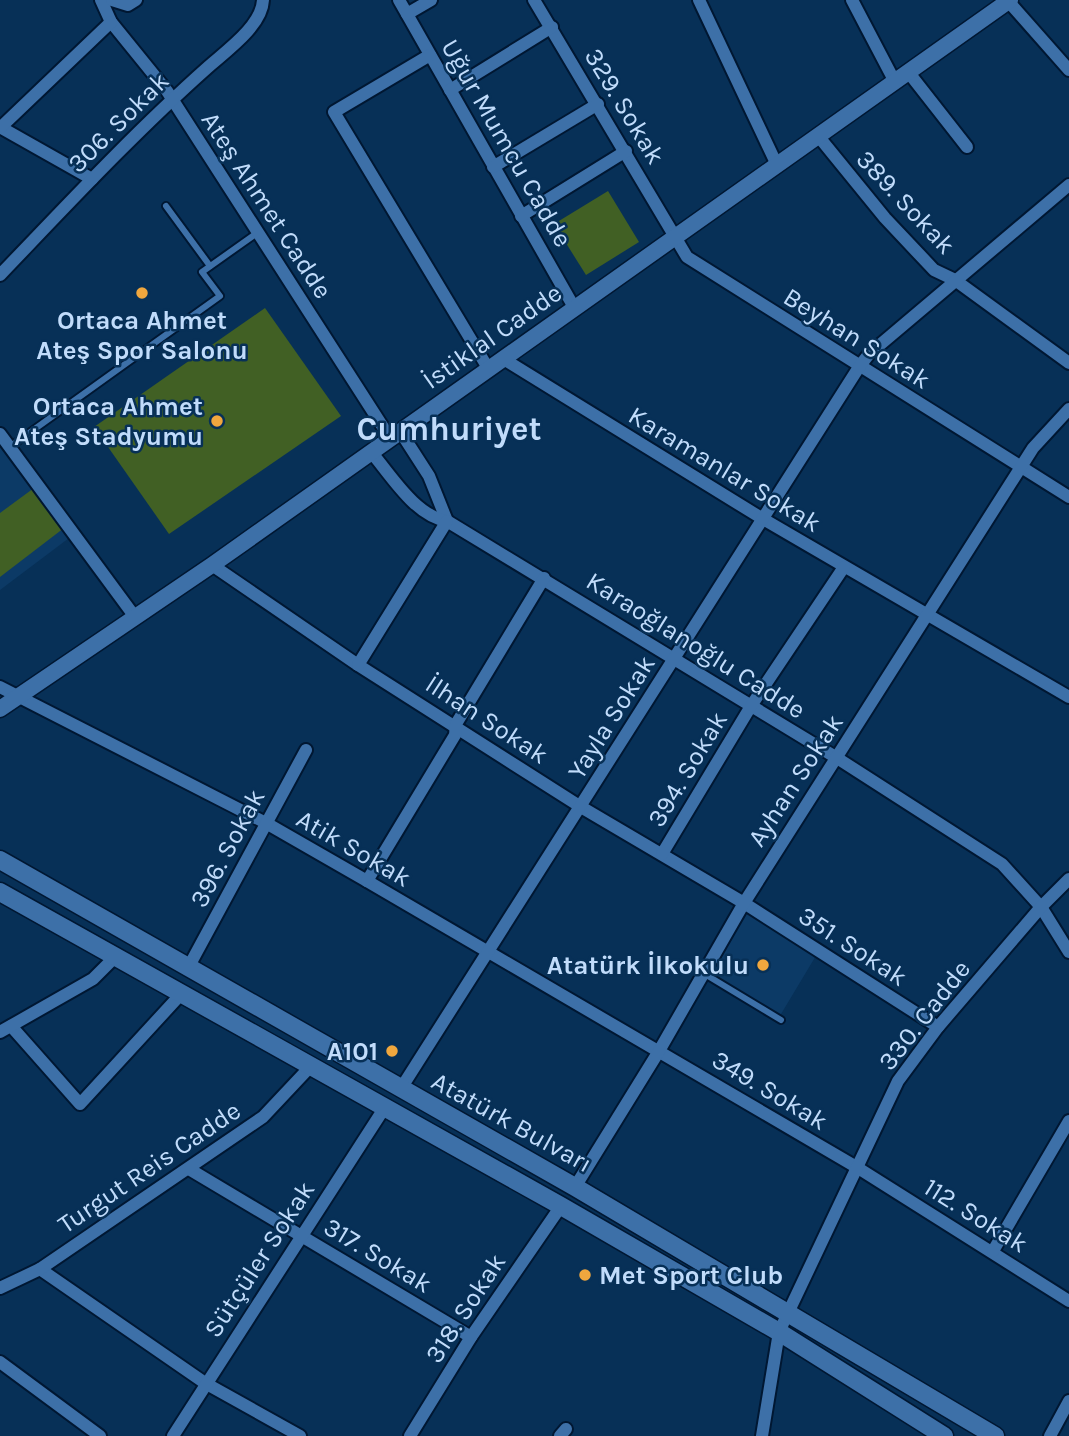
<svg xmlns="http://www.w3.org/2000/svg" width="1069" height="1436" viewBox="0 0 1069 1436" font-family="Karla,sans-serif">
  <style>
    .built { fill: #0c3a66 }
    .green { fill: #416024 }
    .lines { fill: none; stroke-linecap: round; stroke-linejoin: round }
    .service-casing { stroke: #001732; stroke-width: 10 }
    .minor-casing { stroke: #001732; stroke-width: 16 }
    .tertiary-casing { stroke: #001732; stroke-width: 19 }
    .secondary-casing { stroke: #001732; stroke-width: 21 }
    .service { stroke: #3d70a8; stroke-width: 6 }
    .minor { stroke: #3d70a8; stroke-width: 12 }
    .tertiary { stroke: #3d70a8; stroke-width: 16 }
    .secondary { stroke: #3d70a8; stroke-width: 18 }
    .poi-dot { fill: #f0a73e; stroke: #073057; stroke-width: 2.5 }
    .labels { text-anchor: middle; stroke-width: 5; stroke-linejoin: round; paint-order: stroke }
    .street-label { font-size: 26px; fill: #c1dcfb; stroke: #073057 }
    .poi-label { font-size: 26px; font-weight: bold; fill: #c1dcfb; stroke: #073057; text-anchor: end }
    .district-label { font-size: 33px; font-weight: bold; fill: #c1dcfb; stroke: #073057 }
  </style>
  <rect width="100%" height="100%" fill="#073057"/>
  <g class="built">
    <polygon points="0,446 73,535 0,590"/>
    <polygon points="748,912 817,954 778,1019 709,977"/>
  </g>
  <g class="green">
    <polygon points="608,191 639,242 586,275 554,224"/>
    <polygon points="265,308 341,416 169,534 94,427"/>
    <polygon points="34,488 64,528 0,577 0,513"/>
  </g>
  <g class="lines">
    <g class="service-casing">
      <g id="service">
        <polyline points="166,206 210,266"/>
        <polyline points="11,446 220,296 202,272 257,233"/>
        <polyline points="703,973 781,1020"/>
      </g>
    </g>
    <g class="minor-casing">
      <g id="minor">
        <polyline points="101,0 111,22 167,91 390,438"/>
        <polyline points="112,0 128,5 136,0"/>
        <polyline points="399,0 575,309"/>
        <polyline points="534,0 687,257 1069,497"/>
        <polyline points="699,0 777,165"/>
        <polyline points="852,0 895,82"/>
        <polyline points="1008,1 1069,70"/>
        <polyline points="407,14 431,0"/>
        <polyline points="430,55 334,112 488,368"/>
        <polyline points="909,73 967,147"/>
        <polyline points="450,90 552,27"/>
        <polyline points="0,127 92,179"/>
        <polyline points="0,128 111,22"/>
        <polyline points="819,137 885,218 934,270 955,280 1069,363"/>
        <polyline points="493,167 598,104"/>
        <polyline points="521,216 626,151"/>
        <path d="M0 275C68 204 134 133 207 68 226 51 262 26 263 0"/>
        <polyline points="502,358 763,519 1069,697"/>
        <polyline points="400,431 429,476 447,521"/>
        <polyline points="0,434 135,617"/>
        <path d="M371 452C391 475 415 516 447 521L837 758 1002 864 1041 907 1069 952"/>
        <polyline points="212,565 358,665 581,807 744,903 938,1027"/>
        <polyline points="358,665 447,521"/>
        <polyline points="0,687 266,823 367,881 858,1168 1069,1301"/>
        <polyline points="662,854 751,706 844,567"/>
        <polyline points="367,881 455,735 456,724 544,578"/>
        <polyline points="188,968 306,750"/>
        <polyline points="11,1026 80,1104 182,993"/>
        <polyline points="0,1032 93,979 116,956"/>
        <polyline points="400,1090 859,367 869,354 1069,185"/>
        <polyline points="189,1169 471,1337"/>
        <polyline points="575,1187 659,1051 744,903 1033,448 1069,409"/>
        <polyline points="993,1251 1069,1121"/>
        <polyline points="40,1269 205,1383 300,1436"/>
        <polyline points="0,1288 40,1269 263,1117 310,1067"/>
        <polyline points="0,1362 100,1436"/>
        <polyline points="173,1436 385,1107"/>
        <polyline points="410,1436 471,1337 561,1206"/>
        <polyline points="560,1436 566,1429"/>
        <polyline points="762,1436 779,1332 898,1081 938,1027 1041,907 1069,879"/>
        <polyline points="1050,1436 1069,1401"/>
      </g>
    </g>
    <g class="tertiary-casing">
      <polyline id="tertiary" points="0,709 212,565 1010,0"/>
    </g>
    <g class="secondary-casing">
      <g id="secondary">
        <polyline points="0,860 575,1187 995,1436"/>
        <polyline points="0,892 561,1206 779,1332 944,1436"/>
      </g>
    </g>
    <use href="#service" class="service"/>
    <use href="#minor" class="minor"/>
    <use href="#tertiary" class="tertiary"/>
    <use href="#secondary" class="secondary"/>
  </g>
  <g class="poi-dot">
    <circle cx="142" cy="293" r="7"/>
    <circle cx="217" cy="421" r="7"/>
    <circle cx="763" cy="965" r="7"/>
    <circle cx="392" cy="1051" r="7"/>
    <circle cx="585" cy="1275" r="7"/>
  </g>
  <g class="labels">
    <g class="street-label">
      <text transform="translate(625 106) rotate(59)" y="9">329. Sokak</text>
      <text transform="translate(118 122) rotate(-45)" y="9">306. Sokak</text>
      <text transform="translate(507 143) rotate(60)" y="9">Uğur Mumcu Cadde</text>
      <text transform="translate(906 202) rotate(47)" y="9">389. Sokak</text>
      <text transform="translate(267 205) rotate(57)" y="9">Ateş Ahmet Cadde</text>
      <text transform="translate(492 336) rotate(-35)" y="9">İstiklal Cadde</text>
      <text transform="translate(857 338) rotate(32)" y="9">Beyhan Sokak</text>
      <text transform="translate(725 469) rotate(31)" y="9">Karamanlar Sokak</text>
      <text transform="translate(696 645) rotate(32)" y="9">Karaoğlanoğlu Cadde</text>
      <text transform="translate(611 717) rotate(-58)" y="9">Yayla Sokak</text>
      <text transform="translate(487 719) rotate(33)" y="9">İlhan Sokak</text>
      <text transform="translate(687 769) rotate(-59)" y="9">394. Sokak</text>
      <text transform="translate(795 780) rotate(-57)" y="9">Ayhan Sokak</text>
      <text transform="translate(227 848) rotate(-62)" y="9">396. Sokak</text>
      <text transform="translate(354 848) rotate(30)" y="9">Atik Sokak</text>
      <text transform="translate(853 946) rotate(33)" y="9">351. Sokak</text>
      <text transform="translate(924 1015) rotate(-52)" y="9">330. Cadde</text>
      <text transform="translate(770 1090) rotate(31)" y="9">349. Sokak</text>
      <text transform="translate(512 1122) rotate(29)" y="9">Atatürk Bulvarı</text>
      <text transform="translate(149 1167) rotate(-34)" y="9">Turgut Reis Cadde</text>
      <text transform="translate(976 1215) rotate(32)" y="9">112. Sokak</text>
      <text transform="translate(378 1255) rotate(31)" y="9">317. Sokak</text>
      <text transform="translate(259 1259) rotate(-57)" y="9">Sütçüler Sokak</text>
      <text transform="translate(465 1308) rotate(-57)" y="9">318. Sokak</text>
    </g>
    <g class="poi-label">
      <text x="142" y="329" text-anchor="middle">Ortaca Ahmet<tspan x="142" dy="30">Ateş Spor Salonu</tspan></text>
      <text x="203" y="415">Ortaca Ahmet<tspan x="203" dy="30">Ateş Stadyumu</tspan></text>
      <text x="749" y="974">Atatürk İlkokulu</text>
      <text x="378" y="1060">A101</text>
      <text x="599" y="1284" text-anchor="start">Met Sport Club</text>
    </g>
    <g class="district-label">
      <text x="449" y="440">Cumhuriyet</text>
    </g>
  </g>
</svg>
